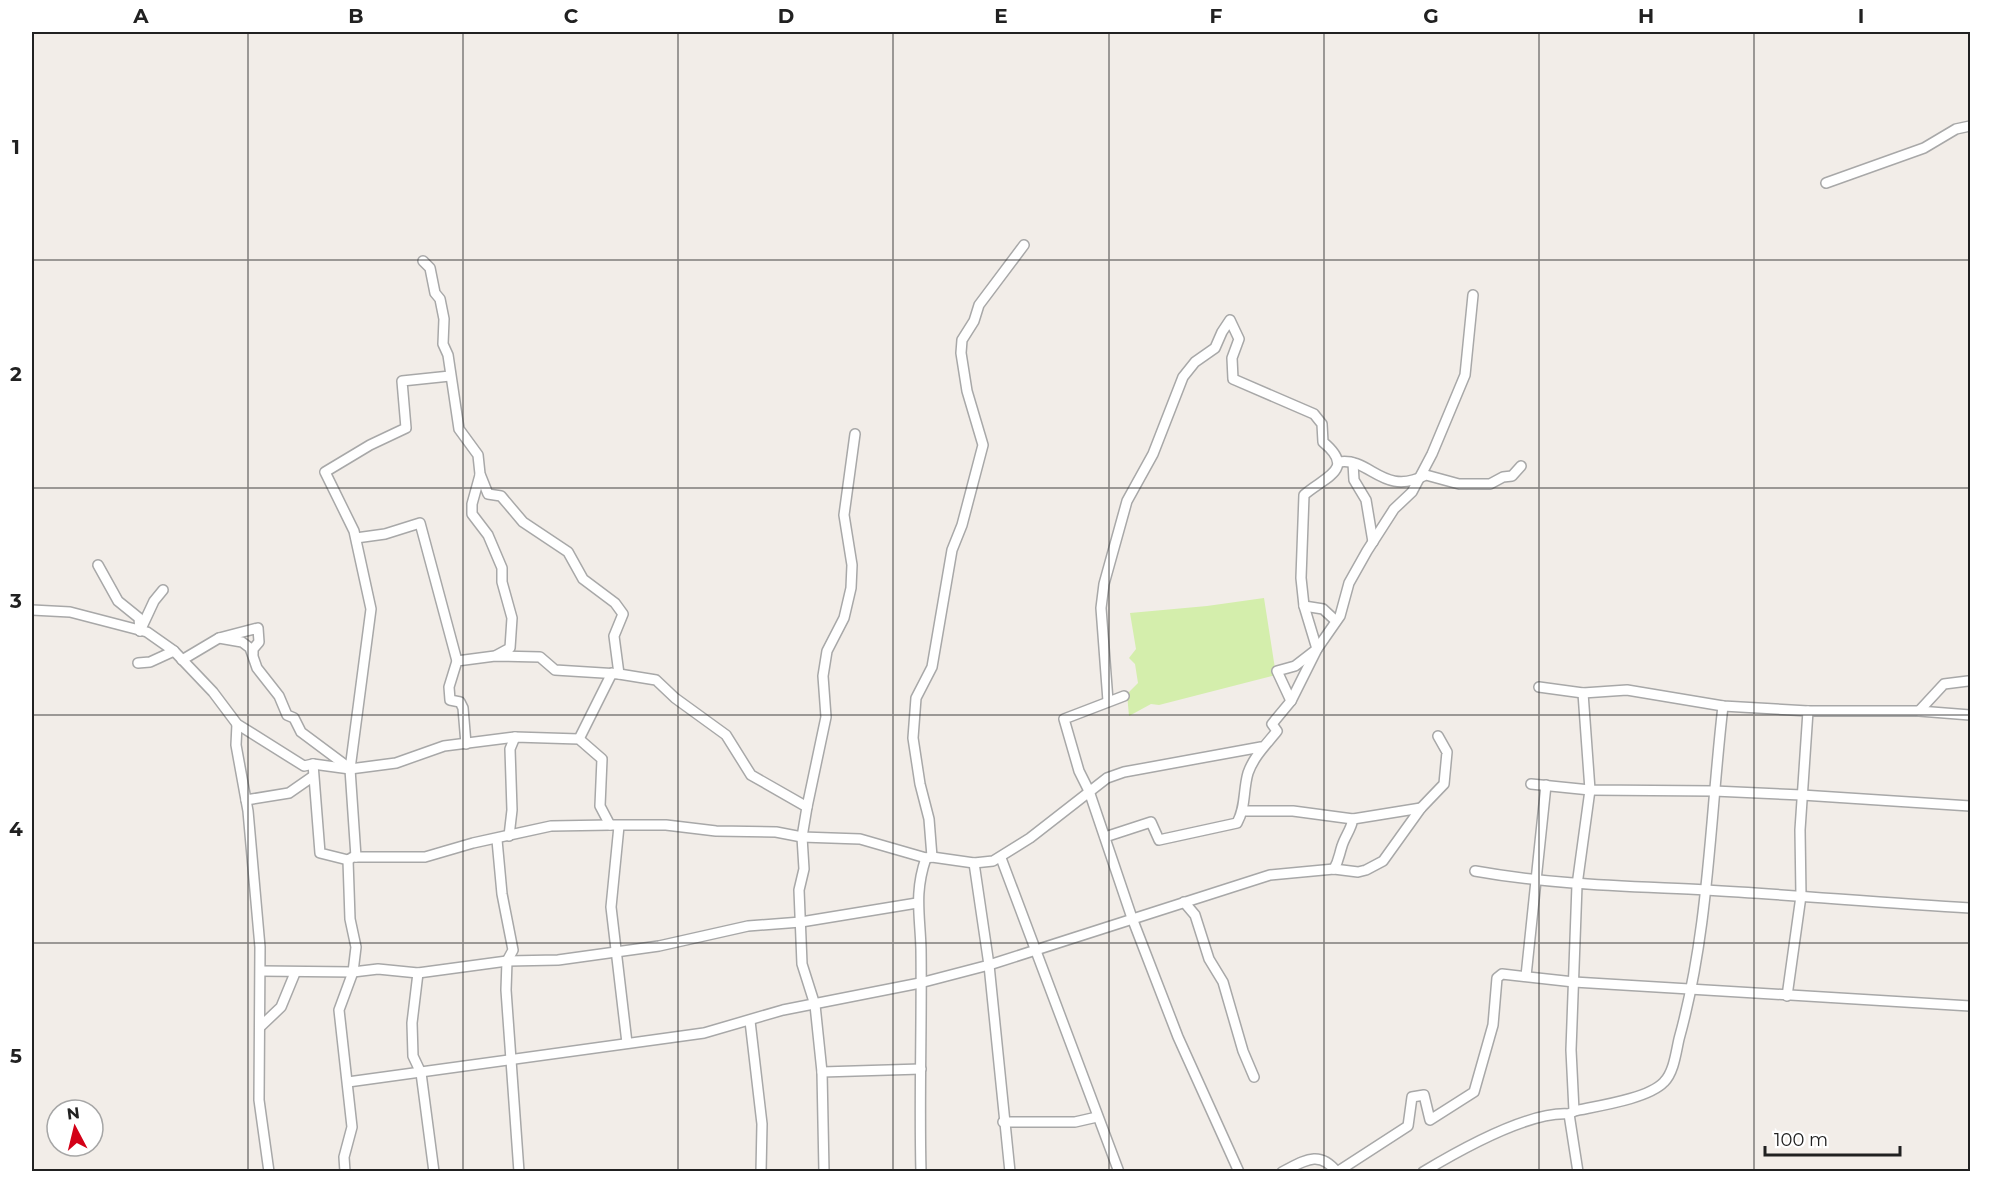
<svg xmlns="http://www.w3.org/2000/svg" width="2002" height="1203" viewBox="0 0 2002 1203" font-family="Montserrat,sans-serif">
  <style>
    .grass { fill: #d4eeac }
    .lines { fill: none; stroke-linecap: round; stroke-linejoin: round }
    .minor-casing { stroke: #a8a8a8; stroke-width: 12 }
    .minor { stroke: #fff; stroke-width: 9 }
    .grid { fill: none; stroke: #212121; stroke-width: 1.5; stroke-opacity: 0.55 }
    .neatline { fill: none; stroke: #212121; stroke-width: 2 }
    .grid-label { font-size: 20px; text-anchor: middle; font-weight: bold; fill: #212121 }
  </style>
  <rect width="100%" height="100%" fill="#f2ede8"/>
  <polygon class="grass" points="1264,598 1276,675 1159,705 1151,704 1129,716 1127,694 1138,683 1135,664 1129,658 1136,649 1130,613 1207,606"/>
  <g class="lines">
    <g class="minor-casing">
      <g id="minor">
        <polyline points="1826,183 1924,148 1956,129 1970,126"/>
        <polyline points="423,261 430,268 435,293 440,299 444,319 443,344 448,355 459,429 478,455 480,474 488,494 501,496 523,522 568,552 583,579 615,603 623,614 614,636 619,674"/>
        <path d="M1339 462C1371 457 1382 497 1426 475L1459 484H1490L1503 477 1512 476 1521 466"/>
        <polyline points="1353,463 1354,480 1366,500 1373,542"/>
        <polyline points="480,475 472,504 472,514 488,535 502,568 502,582 512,618 510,648 497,655"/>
        <polyline points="356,538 385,534 420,523 457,661"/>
        <polyline points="98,565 118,601 139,618 140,631"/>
        <polyline points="1304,606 1323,609 1336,621"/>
        <polyline points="32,610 70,612 147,632 174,651 213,692 237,724 304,766 313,764 350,769 396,763 444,746 515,737 579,739 602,759 600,806 610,825"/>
        <polyline points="140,631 154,601 163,590"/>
        <polyline points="219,638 258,628 259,642 253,649 253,654"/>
        <polyline points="182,660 219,638 242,642 250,648 257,668 279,696 287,715 294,718 301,732 348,767"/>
        <polyline points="138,663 150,662 174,651"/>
        <polyline points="1539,687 1583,693 1627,690 1723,706 1808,711 1919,711 1970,715"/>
        <polyline points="1124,696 1064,719 1079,771 1089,791 1132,918 1178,1037 1239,1172"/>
        <path d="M1108 701 1101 608 1104 584 1127 501 1153 454 1183 377 1195 362 1215 348 1222 332 1230 320 1239 339 1232 358 1233 379 1314 414 1322 424 1323 442C1357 470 1324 477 1304 495L1301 578 1304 606 1317 649 1295 666 1277 671 1291 701"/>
        <polyline points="1919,711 1944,684 1968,681"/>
        <polyline points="237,724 236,745 248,811 260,947 259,1100 269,1172"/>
        <polyline points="579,739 612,673"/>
        <polyline points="466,744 463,708 460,702 450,700 449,687 457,661 495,656 540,657 555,670 619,674 656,680 675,698 726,735 751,775 807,807 802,837 804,869 799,890 802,964 815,1005 822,1072 824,1172"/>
        <polyline points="313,764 320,853 348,860 353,857 425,857 473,843 551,826 610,825 666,825 716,831 776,832 802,837 860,839 926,858 932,857 974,863 993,861 1030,838 1107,778 1124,772 1261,747"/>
        <polyline points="1531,784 1590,790 1714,791 1802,795 1970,806"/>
        <polyline points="246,800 289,793 312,777"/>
        <polyline points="807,807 826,717 823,676 827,651 844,618 851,588 852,565 844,515 855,434"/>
        <polyline points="1243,811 1293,811 1353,819"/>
        <polyline points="619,826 611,907 627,1043"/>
        <polyline points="509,836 512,810 510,749 515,737"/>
        <path d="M1105 837 1151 822 1159 840 1237 823C1246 807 1243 790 1248 773 1254 756 1266 745 1277 731L1272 724 1291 701 1317 649 1340 616 1349 583 1367 551 1394 509 1412 492 1432 454 1465 375 1473 295"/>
        <polyline points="497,840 502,894 513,950 507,961 506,990 519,1172"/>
        <polyline points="356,857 350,769 371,609 354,531 325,472 370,445 406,428 402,381 450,376"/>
        <polyline points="932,857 929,819 920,784 913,738 916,698 932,667 952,550 962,525 983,445 967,391 961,353 962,340 974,321 979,305 1024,245"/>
        <polyline points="1001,858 1119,1172"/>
        <polyline points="974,863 989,965 1010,1172"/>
        <path d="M1334 869C1339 860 1339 855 1342 846 1345 836 1351 830 1353 819L1421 808"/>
        <path d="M1475 871C1553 885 1627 886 1706 890 1794 895 1882 903 1970 908"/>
        <polyline points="1184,902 1195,915 1209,959 1223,982 1243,1051 1254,1077"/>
        <polyline points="261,971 353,972 378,969 418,973 507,961 558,960 659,946 748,926 801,922 917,903"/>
        <polyline points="418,973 412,1023 413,1056 421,1073 434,1172"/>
        <polyline points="1526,976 1546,785"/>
        <polyline points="1787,996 1801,896 1800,830 1808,711"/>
        <polyline points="750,1021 762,1124 761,1172"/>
        <polyline points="260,1027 281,1007 295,973"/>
        <polyline points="822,1072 921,1069"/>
        <polyline points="348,1082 704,1033 783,1010 920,983 989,965 1270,875 1334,869 1358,872 1366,870 1383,861 1421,808 1444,784 1447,752 1438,736"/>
        <path d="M1574 1111C1597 1106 1648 1099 1664 1082 1674 1072 1676 1052 1679 1039 1709 931 1710 817 1723 706"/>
        <polyline points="1571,1113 1574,1111 1571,1050 1577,885 1590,790 1583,693"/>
        <polyline points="1569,1114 1578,1172"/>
        <polyline points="1003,1122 1075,1122 1097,1117"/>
        <polyline points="345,1172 344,1157 352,1127 339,1010 353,972 356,947 350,919 348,860"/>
        <path d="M921 1172C919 1097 922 1023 921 949 920 915 914 893 926 858"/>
        <path d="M1282 1172C1304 1161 1319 1149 1337 1172"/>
        <polyline points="1337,1172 1408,1126 1412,1097 1424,1095 1430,1120 1474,1092 1493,1025 1497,978 1502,974 1574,982 1970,1006"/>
        <path d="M1423 1172C1458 1151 1528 1111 1569 1114"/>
      </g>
    </g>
    <use href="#minor" class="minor"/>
  </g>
  <path class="grid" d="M248 32V1172M463 32V1172M678 32V1172M893 32V1172M1109 32V1172M1324 32V1172M1539 32V1172M1754 32V1172M32 260H1970M32 488H1970M32 715H1970M32 943H1970"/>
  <rect width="2002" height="1203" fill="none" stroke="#ffffff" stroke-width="66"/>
  <g transform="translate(75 1128) rotate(353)"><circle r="28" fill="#ffffff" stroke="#a6a6a6" stroke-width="1.5"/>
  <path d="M0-4.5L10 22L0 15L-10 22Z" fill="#d30017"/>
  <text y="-9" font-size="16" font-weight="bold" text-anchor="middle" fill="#212121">N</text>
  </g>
  <path d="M1765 1146v9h135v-9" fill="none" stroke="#212121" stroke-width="3"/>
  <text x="1774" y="1146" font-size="18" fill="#212121" stroke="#ffffff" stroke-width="4.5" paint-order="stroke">100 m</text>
  <rect x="33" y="33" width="1936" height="1137" class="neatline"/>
  <g class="grid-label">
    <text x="141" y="23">A</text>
    <text x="356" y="23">B</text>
    <text x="571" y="23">C</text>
    <text x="786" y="23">D</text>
    <text x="1001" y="23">E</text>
    <text x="1216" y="23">F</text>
    <text x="1431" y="23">G</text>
    <text x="1646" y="23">H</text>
    <text x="1861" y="23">I</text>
    <text x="16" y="154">1</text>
    <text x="16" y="381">2</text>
    <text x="16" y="608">3</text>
    <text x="16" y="836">4</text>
    <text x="16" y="1063">5</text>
  </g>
</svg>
